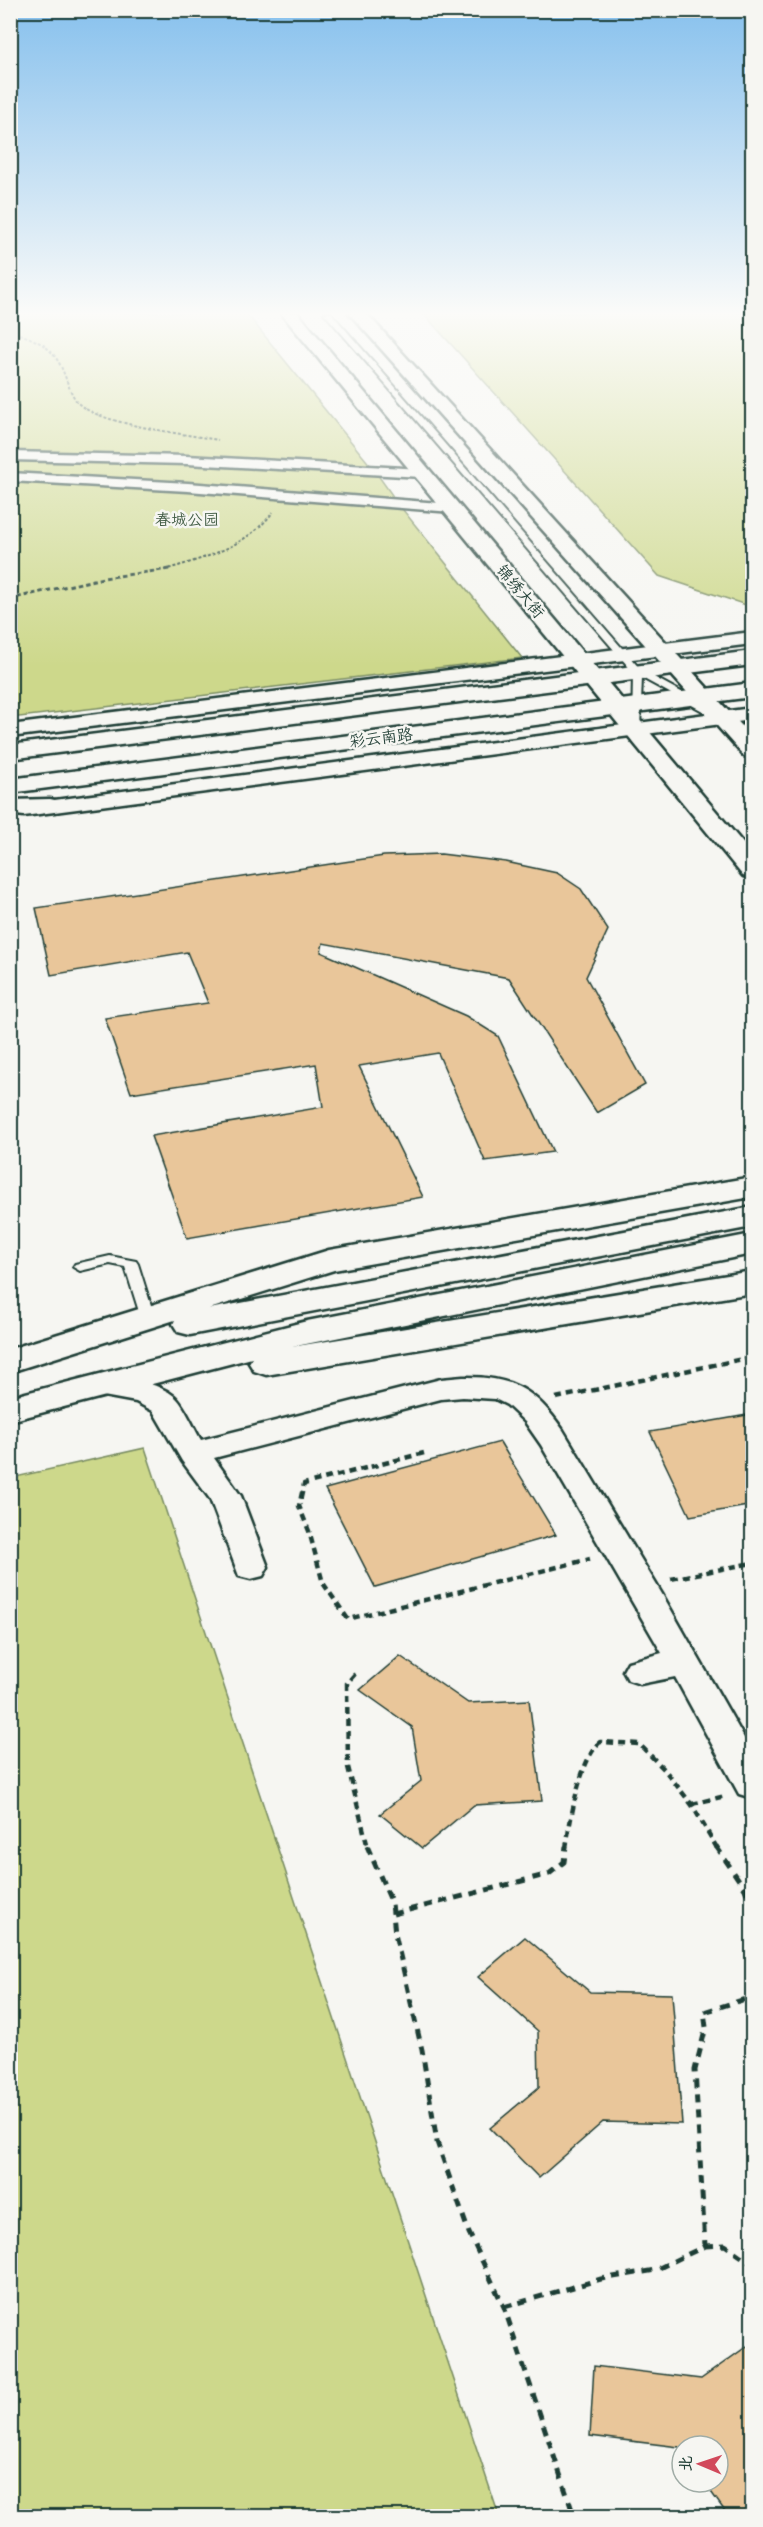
<svg xmlns="http://www.w3.org/2000/svg" width="763" height="2527" viewBox="0 0 763 2527" font-family="'Comic Neue','LXGW WenKai TC',sans-serif">
  <style>
    .green { fill: #cdd88b; stroke: #768a60; stroke-width: 1.5 }
    .building { fill: #e9c69a; stroke: #1f3d34; stroke-width: 1.5 }
    .lines { fill: none; stroke-linecap: round; stroke-linejoin: round }
    .service-casing { stroke: #1f3d34; stroke-width: 4 }
    .pedestrian-casing { stroke: #1f3d34; stroke-width: 5 }
    .minor-casing { stroke: #1f3d34; stroke-width: 5 }
    .tertiary-casing { stroke: #1f3d34; stroke-width: 5 }
    .secondary-casing { stroke: #1f3d34; stroke-width: 5 }
    .primary-casing { stroke: #1f3d34; stroke-width: 5 }
    .path-far3 { stroke: #1f3d34; stroke-width: 2; stroke-dasharray: 3 2; stroke-linecap: butt }
    .path-far2 { stroke: #1f3d34; stroke-width: 3; stroke-dasharray: 4.5 3; stroke-linecap: butt }
    .path-far1 { stroke: #1f3d34; stroke-width: 4.5; stroke-dasharray: 7 5; stroke-linecap: butt }
    .path { stroke: #1f3d34; stroke-width: 5; stroke-dasharray: 9 7; stroke-linecap: butt }
    .service { fill: #f6f6f2; fill-rule: evenodd }
    .pedestrian { fill: #f6f6f2; fill-rule: evenodd }
    .minor { fill: #f6f6f2; fill-rule: evenodd }
    .tertiary { fill: #f6f6f2; fill-rule: evenodd }
    .secondary { fill: #f6f6f2; fill-rule: evenodd }
    .primary { fill: #f6f6f2; fill-rule: evenodd }
    .labels { text-anchor: middle; stroke-width: 5; stroke-linejoin: round; paint-order: stroke }
    .far-park-label { font-size: 16px; fill: #425c45; stroke: #f6f6f2 }
    .far-street-label { font-size: 16px; fill: #1f3d34; stroke: #f6f6f2 }
  </style>
  <rect width="100%" height="100%" fill="#f6f6f2"/>
  <filter id="ink" filterUnits="userSpaceOnUse"><feTurbulence type="fractalNoise" baseFrequency=".0167" numOctaves="2"/><feDisplacementMap in="SourceGraphic" scale="12" xChannelSelector="R" yChannelSelector="G"/><feConvolveMatrix kernelMatrix="1 2 1 2 8 2 1 2 1" color-interpolation-filters="sRGB"/></filter>
  <g filter="url(#ink)">
    <g class="green">
      <polygon points="10,313 246,313 375,471 399,505 522,658 11,718"/>
      <polygon points="423,313 752,313 752,607 659,576"/>
      <polygon points="145,1448 499,2516 11,2516 11,1478"/>
    </g>
    <g class="building">
      <polygon points="441,854 506,862 557,873 581,889 608,930 586,977 645,1085 597,1113 509,978 323,943 321,952 466,1016 498,1036 553,1152 485,1161 438,1053 359,1066 423,1197 187,1238 151,1136 323,1107 316,1064 131,1093 105,1018 208,1003 187,952 51,975 36,908 384,856"/>
      <polygon points="753,1414 753,1505 690,1516 650,1432"/>
      <polygon points="500,1442 556,1535 375,1587 325,1489"/>
      <polygon points="400,1656 468,1703 529,1700 542,1801 474,1805 422,1848 380,1814 421,1781 412,1727 360,1690"/>
      <polygon points="525,1937 590,1992 672,1994 682,2124 603,2122 539,2178 490,2128 539,2087 538,2031 478,1977"/>
      <polygon points="753,2342 753,2517 729,2517 704,2482 718,2482 718,2446 682,2446 682,2451 679,2447 590,2436 594,2366 701,2379"/>
    </g>
    <g class="lines">
      <g class="service-casing">
        <g id="service">
          <polygon points="324,313 331,313 641,670 718,712 718,716 712,716 642,678 640,729 632,731 633,672"/>
          <polygon points="110,1256 136,1261 138,1264 155,1318 153,1321 143,1321 141,1318 125,1267 110,1264 80,1271 73,1267 75,1264"/>
        </g>
      </g>
      <g class="pedestrian-casing">
        <g id="pedestrian">
          <polygon points="10,452 187,456 422,469 428,473 422,477 187,464 10,460"/>
          <polygon points="10,473 188,483 452,504 458,508 452,512 188,491 10,481"/>
        </g>
      </g>
      <g class="minor-casing">
        <g id="minor">
          <polygon points="752,632 752,644 10,737 10,725"/>
          <polygon points="752,708 752,720 24,816 16,815 13,810 16,805 24,804"/>
          <path d="M463 1377C512 1376 536 1390 563 1430L662 1594 752 1752V1798L739 1794 675 1677 640 1684 628 1680 623 1671 628 1662 662 1653 541 1445 525 1422 507 1405 495 1399 463 1397 441 1399 214 1458 241 1496 268 1567 263 1576 251 1579 239 1576 210 1499 182 1461 153 1411 136 1402 98 1395 94 1388 98 1381C120 1375 156 1381 174 1396 184 1404 194 1429 201 1440L441 1379Z"/>
        </g>
      </g>
      <g class="tertiary-casing">
        <g id="tertiary">
          <polygon points="752,1177 752,1197 334,1270 209,1309 752,1207 752,1227 190,1335 178,1332 173,1324 175,1320 10,1372 10,1349 329,1250"/>
          <polygon points="752,1234 752,1254 291,1347 752,1271 752,1293 266,1375 254,1371 249,1363 252,1358 10,1421 10,1397 307,1321"/>
        </g>
      </g>
      <g class="secondary-casing">
        <g id="secondary">
          <polygon points="281,313 298,313 752,854 752,878 743,876"/>
          <polygon points="349,313 366,313 752,737 752,758 744,756"/>
        </g>
      </g>
      <g class="primary-casing">
        <g id="primary">
          <polygon points="752,651 752,665 10,759 10,745"/>
          <polygon points="752,683 752,697 10,793 10,779"/>
          <polygon points="50,799 59,801 62,806 59,811 10,815 10,800"/>
        </g>
      </g>
      <g class="path-far3">
        <path d="M10 331C41 341 55 347 66 379 69 387 73 398 79 404 102 425 186 434 218 440"/>
        <path d="M164 570C203 559 248 546 273 512"/>
      </g>
      <polyline class="path-far2" points="10,599 103,578 170,569"/>
      <g class="path-far1">
        <polyline points="556,1398 752,1357"/>
        <polyline points="424,1453 304,1484 299,1506 309,1531 323,1583 348,1619 590,1559"/>
        <polyline points="671,1579 752,1563"/>
        <polyline points="355,1674 347,1683 348,1767 368,1848"/>
        <polyline points="692,1804 725,1796"/>
        <path d="M566 1848C570 1821 580 1759 600 1742L639 1744 664 1769 692 1805 717 1848"/>
      </g>
      <g class="path">
        <polyline points="367,1846 392,1903 395,1934 422,2050 437,2142 469,2233 504,2307 574,2516"/>
        <polyline points="716,1846 745,1889 752,1906"/>
        <polyline points="393,1914 549,1874 564,1862 566,1846"/>
        <polyline points="705,2246 725,2245 752,2264"/>
        <polyline points="504,2307 601,2279 655,2270 705,2246 695,2070 706,2027 704,2012 752,1997"/>
      </g>
      <use href="#service" class="service"/>
      <use href="#pedestrian" class="pedestrian"/>
      <use href="#minor" class="minor"/>
      <use href="#tertiary" class="tertiary"/>
      <use href="#secondary" class="secondary"/>
      <use href="#primary" class="primary"/>
    </g>
  </g>
  <linearGradient id="sky" x2="0" y2="1"><stop stop-color="#86c0ed"/><stop offset="0.47" stop-color="#fbfbf9"/><stop offset="1" stop-color="#fbfbf9" stop-opacity="0"/></linearGradient>
  <rect width="763" height="667" fill="url(#sky)"/>
  <g class="labels">
    <g class="far-park-label">
      <text x="187" y="525">春城公园</text>
    </g>
    <g class="far-street-label">
      <text transform="translate(521 591) rotate(50)" y="6">锦绣大街</text>
      <text transform="translate(381 737) rotate(-7)" y="6">彩云南路</text>
    </g>
  </g>
  <rect width="763" height="2527" fill="none" stroke="#f6f6f2" stroke-width="36"/>
  <rect x="18" y="18" width="727" height="2491" fill="none" stroke="#1f3d34" stroke-width="2" filter="url(#ink)"/>
  <g transform="translate(700 2464) rotate(272)"><circle r="28" fill="#f6f6f2" stroke="#a0aca6" stroke-width="1.5"/>
  <path d="M0-4.5L10 22L0 15L-10 22Z" fill="#d1495b"/>
  <text y="-9" font-size="16" font-weight="bold" text-anchor="middle" fill="#1f3d34">北</text>
  </g>
</svg>
